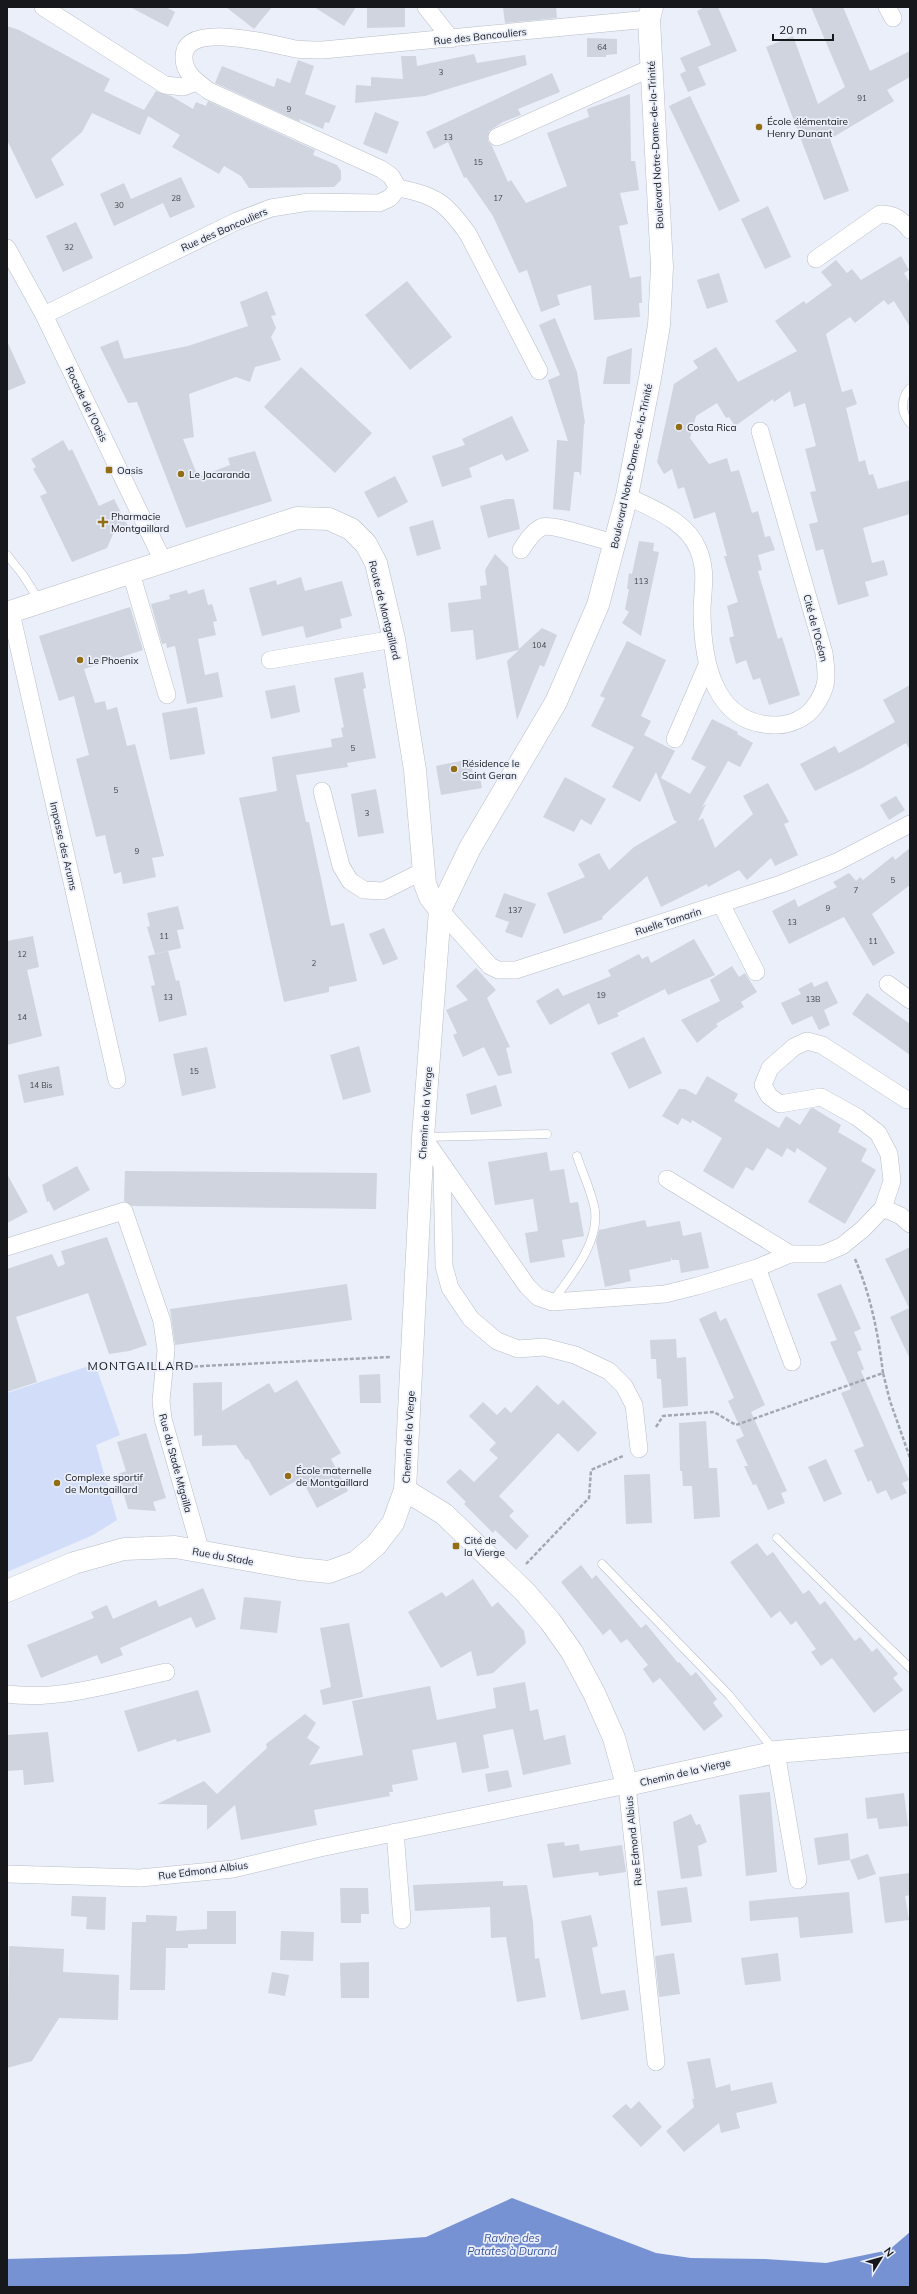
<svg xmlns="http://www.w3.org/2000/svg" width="917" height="2294" viewBox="0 0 917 2294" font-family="Mulish,sans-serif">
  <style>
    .green { fill: #d1ddf9 }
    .water { fill: #7792d3 }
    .building { fill: #cfd4de }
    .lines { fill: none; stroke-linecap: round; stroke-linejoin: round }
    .lane-casing { stroke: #b8bdc7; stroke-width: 9 }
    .street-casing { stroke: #b8bdc7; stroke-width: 18 }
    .secondary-casing { stroke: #b8bdc7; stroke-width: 23 }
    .path { stroke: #a3a7b0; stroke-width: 2.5; stroke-dasharray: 4 2; stroke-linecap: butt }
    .lane { stroke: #fff; stroke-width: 8 }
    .street { stroke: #fff; stroke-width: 17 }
    .secondary { stroke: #fff; stroke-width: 22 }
    .poi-dot { fill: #926d14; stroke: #eaeffa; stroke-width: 1.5 }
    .labels { text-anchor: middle; stroke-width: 3.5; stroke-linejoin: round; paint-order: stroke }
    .number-label { font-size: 8px; fill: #44474c }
    .street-label { font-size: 10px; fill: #16181c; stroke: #eaeffa }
    .poi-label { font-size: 10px; fill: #16181c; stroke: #eaeffa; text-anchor: start }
    .water-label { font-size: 11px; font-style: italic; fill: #3651a0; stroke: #eaeffa }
    .quarter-label { font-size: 12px; letter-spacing: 1px; fill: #16181c; stroke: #eaeffa }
  </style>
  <rect width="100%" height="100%" fill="#eaeffa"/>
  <polygon class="green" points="95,1364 120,1435 96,1445 117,1520 93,1535 7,1572 7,1393"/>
  <polygon class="water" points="512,2198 656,2253 691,2258 765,2259 826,2263 889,2250 910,2232 910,2287 7,2287 7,2259 186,2254 426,2237"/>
  <g class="building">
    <polygon points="130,7 166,7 175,12 168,27"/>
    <polygon points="226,7 272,7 254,29"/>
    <polygon points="314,7 356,7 344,26"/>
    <polygon points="367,7 405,7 405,27 367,28"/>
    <polygon points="503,7 556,7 557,18 505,23"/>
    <polygon points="705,7 718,7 737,51 698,67 706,85 688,92 680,74 686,71 680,58 711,45 697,11"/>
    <polygon points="811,7 843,7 870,71 910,51 910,77 887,90 894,101 830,139 849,191 824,200 766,47 793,36 818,104 845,87"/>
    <polygon points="7,26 19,30 110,79 104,91 144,110 156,91 171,96 193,109 196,102 206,106 208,101 315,150 313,155 337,165 341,171 341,180 334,187 249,188 241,176 224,166 219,174 172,147 180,135 148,116 140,135 92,113 82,132 51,159 64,185 36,199 7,140"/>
    <polygon points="587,38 617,39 617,54 606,55 606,57 587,57"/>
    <polygon points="474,54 477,63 525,55 527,65 425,96 355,103 356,85 371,86 371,77 403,79 401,56 416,56 417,66"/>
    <polygon points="298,60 314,66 305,94 336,106 329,123 325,122 323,129 299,119 300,122 215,83 222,66 274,87 277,78 290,83"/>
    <polygon points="552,73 560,92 518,109 521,115 503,122 489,131 488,141 492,146 508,182 511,180 526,203 567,186 547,133 589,117 587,109 630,94 631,161 635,161 639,190 620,193 628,224 619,226 630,278 641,276 642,303 639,303 640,317 594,320 591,285 557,295 560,305 541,312 527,270 519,273 493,216 466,177 464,178 448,142 434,149 426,132"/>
    <polygon points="690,96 740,201 719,211 669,106"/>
    <polygon points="375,112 399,122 387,154 363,144"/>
    <polygon points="181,177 195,207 170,218 163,203 114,226 100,194 124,183 131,199"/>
    <polygon points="768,206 791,257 765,269 741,219"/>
    <polygon points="76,222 93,258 63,272 46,236"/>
    <polygon points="901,256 909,270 904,273 910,283 910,327 894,301 888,305 884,300 855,323 850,317 826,334 842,392 852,389 857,404 846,408 859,462 865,460 869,475 873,474 878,489 910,480 910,514 863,528 872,563 884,560 888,575 865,582 869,596 838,605 823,549 816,551 809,524 818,522 810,492 816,491 805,449 816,446 805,403 794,407 790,391 774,402 773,399 735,426 729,417 726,418 717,403 696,416 690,438 709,464 727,458 731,472 739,470 752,513 758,511 765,537 770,536 775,550 758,555 762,570 758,571 778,639 782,637 800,695 769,705 760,678 753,680 746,660 736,664 729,638 734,636 727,606 738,602 724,556 727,556 715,512 694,519 684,487 678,489 672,469 664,474 657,462 674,384 698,368 693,361 716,347 738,382 797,351 775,321 804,301 806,304 832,285 821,272 836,260 847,273 852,269 861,280"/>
    <polygon points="719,273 728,302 707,309 697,280"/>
    <polygon points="407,281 452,337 410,370 365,315"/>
    <polygon points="267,291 276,315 271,316 276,328 271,337 281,360 255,367 250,382 236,377 189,394 194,437 183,439 198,477 230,465 228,458 255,451 272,501 186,528 137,402 128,403 100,347 118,340 124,359 188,346 248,326 240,302"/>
    <polygon points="555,318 577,372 585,423 584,424 581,476 579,472 574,472 570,511 553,509 557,440 568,441 548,380 560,375 539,325"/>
    <polygon points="7,341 26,383 7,391"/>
    <polygon points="632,348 630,384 603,384 607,357"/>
    <polygon points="301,367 372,433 335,473 264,407"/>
    <polygon points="512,416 529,451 506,461 502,454 469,468 472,477 442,487 432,456 465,445 462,439"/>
    <polygon points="63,440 69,451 72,449 99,506 114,499 128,526 113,534 107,548 72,562 40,496 47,493 33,469 36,467 31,459"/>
    <polygon points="395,476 408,502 378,518 364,492"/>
    <polygon points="507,499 514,499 520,529 488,538 480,506"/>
    <polygon points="433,520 441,549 417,556 409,527"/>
    <polygon points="639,541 654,543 653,551 659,552 641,636 622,623 629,612 625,609 629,589 627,589 629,573 632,574"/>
    <polygon points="495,554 508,567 519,649 542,628 557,635 544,667 540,665 517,720 507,661 519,650 476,660 473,630 451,632 448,603 481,599 480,586 487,585 485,570"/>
    <polygon points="301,577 305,591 342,581 352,616 340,619 342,628 306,638 303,626 262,636 249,588 276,580 277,585"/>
    <polygon points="204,589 208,605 212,604 217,621 213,622 216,635 198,639 205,675 218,672 223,697 187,704 175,646 167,648 166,643 162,644 151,604 170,599 169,595 187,590 188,594"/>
    <polygon points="130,607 143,650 84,669 95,703 105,701 107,710 117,707 127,746 135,744 164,856 152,858 156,877 123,884 121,872 114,874 105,835 96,837 76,759 89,755 74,696 59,701 39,636"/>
    <polygon points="627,641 666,660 641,716 651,721 644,735 675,751 661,778 690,794 706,767 691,759 712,719 738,732 737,734 753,743 740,767 728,761 702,807 706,804 698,821 703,818 715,848 753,814 743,796 768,783 789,822 784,824 798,855 775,866 771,858 747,880 739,870 708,887 707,884 661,907 647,876 602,917 603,919 564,934 547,893 585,877 578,864 599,853 609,870 634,847 677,822 674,820 656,772 640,802 612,787 634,747 591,726 605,698 600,696"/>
    <polygon points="363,672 366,688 363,689 376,758 347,763 348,767 296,775 306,822 309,822 331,926 344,923 357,981 329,987 329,992 284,1002 239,798 277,791 272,757 332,747 331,739 343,737 341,728 344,727 334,678"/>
    <polygon points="295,685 300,712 271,719 265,691"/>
    <polygon points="910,685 910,750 906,743 862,768 815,791 800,764 835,746 839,753 895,722 883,700"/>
    <polygon points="197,707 205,754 170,760 162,713"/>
    <polygon points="470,759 473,773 479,772 482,788 441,795 436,766"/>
    <polygon points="565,777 606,799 591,825 581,819 574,832 543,817"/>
    <polygon points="376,789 384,833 358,837 351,794"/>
    <polygon points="896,796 905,810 889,820 880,805"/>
    <polygon points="910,848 910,885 872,914 895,953 873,966 844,917 789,944 772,911 795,899 798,907 837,887 833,882 849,873 856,881 860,877 863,880 893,856 895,860"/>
    <polygon points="504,893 536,904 522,938 505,932 509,922 495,917"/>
    <polygon points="178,906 184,929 177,930 181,948 155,954 147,927 150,926 147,913"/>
    <polygon points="384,928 398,959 383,965 369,934"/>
    <polygon points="33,936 39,967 27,970 42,1036 7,1045 7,941"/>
    <polygon points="694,939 715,975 668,995 665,989 617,1013 619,1016 598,1025 589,1003 550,1025 536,1001 558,988 563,996 611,976 608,970 639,954 642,959 648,956 651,963"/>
    <polygon points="168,951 176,981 179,980 187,1015 159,1022 151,986 155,985 148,956"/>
    <polygon points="732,966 739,977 745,973 757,992 741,1002 744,1007 716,1024 718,1026 697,1043 681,1020 720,1001 710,980"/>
    <polygon points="476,968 496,990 487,998 510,1047 506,1048 512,1073 498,1076 484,1047 463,1057 453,1035 457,1033 446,1010 468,1000 456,986"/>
    <polygon points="827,981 838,1003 824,1010 830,1025 819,1030 812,1016 792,1025 781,1003 801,994 798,989 812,982 814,987"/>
    <polygon points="867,993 910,1024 910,1055 852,1014"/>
    <polygon points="644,1037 662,1073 629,1089 611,1053"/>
    <polygon points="359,1046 371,1092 343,1100 330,1055"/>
    <polygon points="207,1047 216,1088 182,1096 173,1054"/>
    <polygon points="59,1066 64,1095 24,1103 18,1075"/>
    <polygon points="707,1076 738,1094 734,1101 779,1128 786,1116 800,1125 810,1109 813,1108 841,1125 838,1132 867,1149 861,1161 876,1170 845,1224 808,1202 827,1168 797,1148 795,1153 787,1148 782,1157 767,1148 753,1171 746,1167 733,1189 703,1171 722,1138 692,1120 691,1123 682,1118 678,1125 662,1116 679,1089 685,1089 696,1095"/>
    <polygon points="496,1085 502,1106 471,1115 466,1094"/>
    <polygon points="547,1152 550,1171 564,1169 570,1203 578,1202 584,1236 562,1240 565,1257 530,1263 525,1233 538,1231 533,1199 495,1205 488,1162"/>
    <polygon points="77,1166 90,1190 54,1211 49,1201 47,1202 42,1185"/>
    <polygon points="125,1171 377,1173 376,1209 132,1206 124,1201"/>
    <polygon points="7,1174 28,1212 7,1223"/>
    <polygon points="645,1220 647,1227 680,1221 683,1236 701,1232 709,1268 681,1273 679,1260 672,1260 671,1257 671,1261 629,1270 631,1281 605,1287 596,1242 599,1230"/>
    <polygon points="107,1237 147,1345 129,1351 109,1354 88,1293 16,1317 37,1382 7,1392 7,1269 52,1254 58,1267 65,1264 61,1251"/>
    <polygon points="910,1247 910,1359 890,1317 909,1308 885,1259"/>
    <polygon points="347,1284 352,1320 175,1345 170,1309"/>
    <polygon points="841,1284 861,1329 854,1332 862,1350 857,1352 864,1369 861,1371 909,1480 902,1483 907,1493 891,1500 886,1490 877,1494 871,1480 868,1482 854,1450 864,1446 841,1393 851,1389 830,1342 837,1340 817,1294"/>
    <polygon points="716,1311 720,1321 726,1318 765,1405 751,1412 787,1491 781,1493 785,1503 768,1510 756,1484 753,1485 744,1466 748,1466 736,1440 744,1436 728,1401 734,1398 699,1319"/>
    <polygon points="676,1339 677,1358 686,1357 688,1406 663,1408 661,1379 657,1379 656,1359 651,1359 650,1340"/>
    <polygon points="380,1374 381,1403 360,1403 359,1375"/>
    <polygon points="297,1380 341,1453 331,1459 348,1491 317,1508 301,1478 270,1496 248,1459 246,1460 236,1445 202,1446 202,1435 194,1436 193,1383 222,1382 222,1411 269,1383 275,1393"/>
    <polygon points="537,1385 558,1405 563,1400 597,1433 578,1452 558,1433 499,1496 514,1511 509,1516 529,1536 516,1550 495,1530 493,1533 464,1504 466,1502 446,1482 460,1469 474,1482 498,1458 489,1450 496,1443 469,1416 483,1402 497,1415 505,1407 511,1413"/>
    <polygon points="706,1421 709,1468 717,1468 720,1517 694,1519 692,1486 683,1486 682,1471 680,1471 679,1423"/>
    <polygon points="146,1433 166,1498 153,1502 156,1511 128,1509 118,1474 126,1471 117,1442"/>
    <polygon points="826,1459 842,1494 824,1502 808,1467"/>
    <polygon points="650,1474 652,1523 626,1524 624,1475"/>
    <polygon points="757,1543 767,1556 773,1552 803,1594 809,1590 820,1605 825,1601 855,1641 860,1637 872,1652 877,1648 898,1674 893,1678 903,1690 874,1713 832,1658 821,1666 811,1652 816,1649 796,1621 791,1625 780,1611 771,1618 730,1562"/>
    <polygon points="581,1565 592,1579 596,1575 641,1628 646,1624 678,1663 679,1662 691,1676 696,1672 717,1699 713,1703 723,1716 704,1731 660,1678 653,1683 643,1669 648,1665 627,1639 621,1643 610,1629 603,1635 561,1582"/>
    <polygon points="473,1579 492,1607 498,1602 524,1631 526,1643 493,1673 477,1676 471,1651 441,1668 408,1612 442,1592 446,1597"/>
    <polygon points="203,1588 216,1619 196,1628 191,1617 120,1648 123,1655 101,1664 97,1655 41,1678 27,1645 94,1618 91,1612 107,1605 113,1619 156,1600 159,1607"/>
    <polygon points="244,1597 281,1601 277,1633 240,1629"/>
    <polygon points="349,1623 363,1697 323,1705 320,1690 331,1687 320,1628"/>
    <polygon points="525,1682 530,1711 538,1709 544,1740 565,1735 571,1764 523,1775 513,1729 483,1735 489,1768 462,1773 456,1742 412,1750 418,1780 392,1785 393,1792 389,1792 390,1796 314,1810 317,1825 241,1840 235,1805 207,1830 207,1805 157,1804 204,1781 217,1794 267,1748 266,1744 305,1714 316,1723 307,1738 320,1747 309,1765 363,1755 352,1701 430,1686 437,1720 496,1708 493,1688"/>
    <polygon points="198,1690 211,1732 177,1742 176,1739 138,1752 124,1711"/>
    <polygon points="48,1732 54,1782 24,1785 23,1770 7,1771 7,1735"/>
    <polygon points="508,1770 512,1787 488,1792 485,1774"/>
    <polygon points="770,1792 777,1872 746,1876 739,1795"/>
    <polygon points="904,1793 908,1826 879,1829 877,1818 867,1819 865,1798"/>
    <polygon points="691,1814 696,1825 700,1824 707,1842 698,1846 702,1876 681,1879 673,1822"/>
    <polygon points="848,1833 850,1860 818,1865 814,1838"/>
    <polygon points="564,1842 565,1846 579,1844 580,1851 622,1845 626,1872 599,1876 598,1872 553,1878 547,1844"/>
    <polygon points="868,1854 876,1874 858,1880 850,1860"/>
    <polygon points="910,1873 910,1895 905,1896 909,1920 885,1923 879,1877"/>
    <polygon points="503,1881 503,1886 527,1885 533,1922 535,1959 539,1958 546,1997 517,2002 506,1937 491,1938 490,1907 415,1911 413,1885"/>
    <polygon points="687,1887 692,1922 661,1926 657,1891"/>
    <polygon points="340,1888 368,1888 369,1914 361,1914 361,1923 341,1923"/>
    <polygon points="849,1892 853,1933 800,1938 798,1917 750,1921 749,1901"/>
    <polygon points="72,1896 106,1897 105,1930 86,1929 87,1917 71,1916"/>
    <polygon points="207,1911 236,1911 236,1944 188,1944 188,1948 166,1948 165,1990 130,1990 132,1922 146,1922 146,1915 177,1916 176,1931 207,1929"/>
    <polygon points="591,1915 598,1946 592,1948 601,1994 625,1990 629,2010 581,2020 561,1921"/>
    <polygon points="281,1931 314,1932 313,1961 280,1960"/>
    <polygon points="9,1946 64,1949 63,1972 119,1975 118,2020 59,2018 32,2061 7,2068"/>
    <polygon points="674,1953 680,1994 659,1997 655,1956"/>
    <polygon points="778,1953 781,1981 745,1985 741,1958"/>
    <polygon points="369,1962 369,1998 341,1998 340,1963"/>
    <polygon points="272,1972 289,1975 285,1996 268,1993"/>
    <polygon points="710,2058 716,2088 730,2084 731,2091 772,2082 777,2103 736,2113 740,2128 721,2133 719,2123 684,2152 666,2131 694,2107 692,2099 694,2099 693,2091 687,2062"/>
    <polygon points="639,2101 662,2127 641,2147 612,2116 626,2104 631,2109"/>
  </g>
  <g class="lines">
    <g class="lane-casing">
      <g id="lane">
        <path d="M910 388C901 398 900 412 910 423"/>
        <polyline points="7,555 23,575 40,602"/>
        <polyline points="423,1137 547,1134"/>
        <path d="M552 1302C570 1277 599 1244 595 1211 593 1195 582 1172 577 1156"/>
        <polyline points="777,1538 910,1668"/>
        <polyline points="602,1564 729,1695 775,1751"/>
      </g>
    </g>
    <g class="street-casing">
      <g id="street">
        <polyline points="43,7 165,85 183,87 196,82"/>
        <polyline points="426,7 451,39"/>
        <polyline points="887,7 893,18"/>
        <polyline points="497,137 651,68"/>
        <path d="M398 188C436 195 446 203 468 234L539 371"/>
        <polyline points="7,248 44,315 164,563"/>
        <path d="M816 259 880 214C894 214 901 219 910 230"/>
        <path d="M44 315 237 221 271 208 309 202 379 203 390 198 398 188 391 176 381 169 209 91C197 82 183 73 184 56 186 20 275 45 296 49 305 50 314 50 323 50L649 19"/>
        <path d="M627 496C652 509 686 520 698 549 707 570 703 587 702 609 702 660 713 726 777 725 790 725 806 718 814 707 829 687 827 676 824 653L760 431"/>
        <path d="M521 550C526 542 533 531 542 527 552 523 601 540 614 543"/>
        <polyline points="131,573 167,695"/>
        <polyline points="11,613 117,1080"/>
        <polyline points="270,660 394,639"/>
        <polyline points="675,739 707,665"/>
        <polyline points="322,791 341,866 350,881 364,890 383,891 423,871"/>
        <polyline points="721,904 756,972"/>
        <polyline points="440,910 490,966 498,970 516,970 781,884 837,862 910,824"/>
        <polyline points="888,984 910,1000"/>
        <polyline points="423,1137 527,1286 538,1297 552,1302 665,1294 697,1286 757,1268 790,1254 823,1254 842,1246 863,1229 883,1208 892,1181 889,1154 878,1133 857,1117 821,1097 780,1104 769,1096 763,1085 770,1068 794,1047 807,1041 822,1045 907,1100"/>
        <polyline points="442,1165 444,1266 450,1288 471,1319 497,1341 518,1349 544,1347 575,1355 609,1371 624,1386 634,1405 639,1449"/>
        <polyline points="667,1179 790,1254"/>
        <polyline points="883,1208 901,1216 910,1224"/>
        <polyline points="7,1247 124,1211 162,1321 166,1350 161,1401 163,1419 201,1552"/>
        <polyline points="757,1268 792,1362"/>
        <path d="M7 1694C60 1701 114 1683 166 1672"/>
        <polyline points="776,1752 798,1880"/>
        <polyline points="395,1832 402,1920"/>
        <polyline points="7,1874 140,1878 233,1869 320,1848 627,1785 656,2062"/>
      </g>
    </g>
    <g class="secondary-casing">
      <g id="secondary">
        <polyline points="7,613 297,518 329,519 351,529 366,544 376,563 394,639 415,770 425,884 430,897 440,910"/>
        <polyline points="405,1490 444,1514 525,1592 550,1621 572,1652 594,1693 614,1738 627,1785 776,1752 910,1741"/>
        <polyline points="7,1591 74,1563 124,1549 175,1547 299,1569 329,1572 356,1562 376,1545 393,1523 405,1490 423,1137 440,910 470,848 556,702 598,605 627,496 650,378 659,325 662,267 649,19 652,7"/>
      </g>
    </g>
    <g class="path">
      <path d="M855 1259C871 1296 878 1333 883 1373"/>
      <polyline points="182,1367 391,1357"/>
      <polyline points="656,1427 663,1416 714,1412 736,1425 883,1373 890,1401 910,1458"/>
      <polyline points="526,1564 589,1498 591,1470 623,1456"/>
    </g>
    <use href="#lane" class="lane"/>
    <use href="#street" class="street"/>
    <use href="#secondary" class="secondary"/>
  </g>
  <g class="poi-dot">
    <circle cx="759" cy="127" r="4"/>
    <circle cx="679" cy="427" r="4"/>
    <rect x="105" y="466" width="8" height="8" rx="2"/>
    <circle cx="181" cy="474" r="4"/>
    <path d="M101 516h4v4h4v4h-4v4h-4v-4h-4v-4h4z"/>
    <circle cx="80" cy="660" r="4"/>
    <circle cx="454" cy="769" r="4"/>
    <circle cx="288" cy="1476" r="4"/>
    <circle cx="57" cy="1483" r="4"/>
    <rect x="452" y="1542" width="8" height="8" rx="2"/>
  </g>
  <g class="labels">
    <g class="number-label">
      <text x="602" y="50">64</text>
      <text x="441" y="75">3</text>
      <text x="862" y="101">91</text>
      <text x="289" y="112">9</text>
      <text x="448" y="140">13</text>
      <text x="478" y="165">15</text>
      <text x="176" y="201">28</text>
      <text x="498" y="201">17</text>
      <text x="119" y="208">30</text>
      <text x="69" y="250">32</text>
      <text x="641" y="584">113</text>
      <text x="539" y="648">104</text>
      <text x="353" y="751">5</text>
      <text x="116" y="793">5</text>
      <text x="367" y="816">3</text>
      <text x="137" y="854">9</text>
      <text x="893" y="883">5</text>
      <text x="856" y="893">7</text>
      <text x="828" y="911">9</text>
      <text x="515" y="913">137</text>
      <text x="792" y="925">13</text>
      <text x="164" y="939">11</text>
      <text x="873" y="944">11</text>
      <text x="22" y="957">12</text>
      <text x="314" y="966">2</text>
      <text x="601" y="998">19</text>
      <text x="168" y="1000">13</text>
      <text x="813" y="1002">13B</text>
      <text x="22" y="1020">14</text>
      <text x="194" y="1074">15</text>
      <text x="41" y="1088">14 Bis</text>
    </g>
    <g class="street-label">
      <text transform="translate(480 36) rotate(-6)" y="4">Rue des Bancouliers</text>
      <text transform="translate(655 145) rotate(-93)" y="4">Boulevard Notre-Dame-de-la-Trinité</text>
      <text transform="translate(224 229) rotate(-24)" y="4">Rue des Bancouliers</text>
      <text transform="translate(87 404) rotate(64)" y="4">Rocade de l'Oasis</text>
      <text transform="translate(631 466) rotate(-78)" y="4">Boulevard Notre-Dame-de-la-Trinité</text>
      <text transform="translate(385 610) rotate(76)" y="4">Route de Montgaillard</text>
      <text transform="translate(816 628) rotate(75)" y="4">Cité de l'Océan</text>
      <text transform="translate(64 846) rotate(77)" y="4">Impasse des Arums</text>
      <text transform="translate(668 921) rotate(-18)" y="4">Ruelle Tamarin</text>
      <text transform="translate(425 1113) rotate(-86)" y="4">Chemin de la Vierge</text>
      <text transform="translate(408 1437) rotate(-87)" y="4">Chemin de la Vierge</text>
      <text transform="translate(176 1463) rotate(75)" y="4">Rue du Stade Mtgailla</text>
      <text transform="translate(223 1556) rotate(10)" y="4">Rue du Stade</text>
      <text transform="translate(685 1772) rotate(-13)" y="4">Chemin de la Vierge</text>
      <text transform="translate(633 1841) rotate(-96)" y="4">Rue Edmond Albius</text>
      <text transform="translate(203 1870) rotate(-7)" y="4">Rue Edmond Albius</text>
    </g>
    <g class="poi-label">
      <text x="767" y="125">École élémentaire<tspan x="767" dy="12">Henry Dunant</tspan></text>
      <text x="687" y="431">Costa Rica</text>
      <text x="117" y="474">Oasis</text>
      <text x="189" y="478">Le Jacaranda</text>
      <text x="111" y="520">Pharmacie<tspan x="111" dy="12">Montgaillard</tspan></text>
      <text x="88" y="664">Le Phoenix</text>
      <text x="462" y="767">Résidence le<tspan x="462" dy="12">Saint Geran</tspan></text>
      <text x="296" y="1474">École maternelle<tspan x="296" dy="12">de Montgaillard</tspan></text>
      <text x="65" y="1481">Complexe sportif<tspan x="65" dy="12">de Montgaillard</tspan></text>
      <text x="464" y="1544">Cité de<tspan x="464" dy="12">la Vierge</tspan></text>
    </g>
    <g class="water-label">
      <text x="512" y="2242">Ravine des<tspan x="512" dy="13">Patates à Durand</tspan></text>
    </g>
    <g class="quarter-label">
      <text x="141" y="1370">MONTGAILLARD</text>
    </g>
  </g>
  <rect width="917" height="2294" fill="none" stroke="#16181c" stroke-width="16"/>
  <g transform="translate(881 2258) rotate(53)" stroke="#eaeffa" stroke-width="3" paint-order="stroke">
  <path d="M0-3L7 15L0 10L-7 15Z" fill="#16181c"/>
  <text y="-6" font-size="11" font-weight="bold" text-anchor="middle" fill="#16181c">N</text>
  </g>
  <path d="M773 34v6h60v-6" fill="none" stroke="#16181c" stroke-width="2"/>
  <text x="779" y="34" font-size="12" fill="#16181c" stroke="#eaeffa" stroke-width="3" paint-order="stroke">20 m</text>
</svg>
